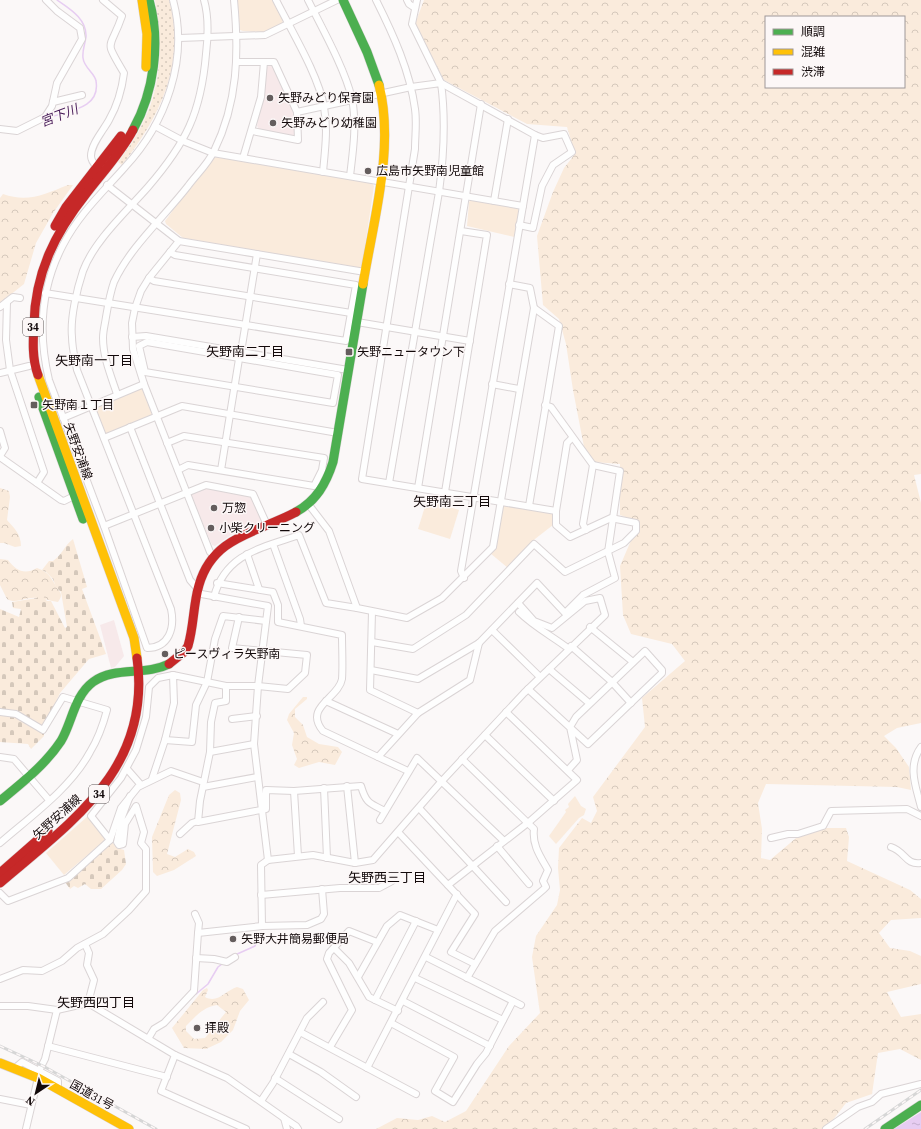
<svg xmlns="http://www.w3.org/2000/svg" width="921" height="1129" viewBox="0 0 921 1129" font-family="'Source Serif 4','Noto Sans JP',serif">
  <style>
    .built { fill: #f7e9ea }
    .grass { fill: url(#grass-dots) }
    .forest { fill: url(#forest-crowns); fill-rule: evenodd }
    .cemetery { fill: url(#cemetery-stones) }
    .green { fill: #faebdc }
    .water { fill: url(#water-ripples) }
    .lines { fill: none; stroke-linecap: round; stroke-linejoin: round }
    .stream { stroke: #e7cdf2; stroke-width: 1.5 }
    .street-casing { stroke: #dad4d5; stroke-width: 8 }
    .fast-casing { stroke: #dad4d5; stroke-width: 10 }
    .slow-casing { stroke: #dad4d5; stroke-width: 10 }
    .jam-casing { stroke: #dad4d5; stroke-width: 10 }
    .street { stroke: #fefefe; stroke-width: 6 }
    .fast { stroke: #4caf50; stroke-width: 9 }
    .slow { stroke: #ffc107; stroke-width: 9 }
    .jam { stroke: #c62828; stroke-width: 9 }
    .rail-casing { stroke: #d6d6d6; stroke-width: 3 }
    .rail { stroke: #fcf7f7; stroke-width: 1.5; stroke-dasharray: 4.5; stroke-linecap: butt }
    .poi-dot { fill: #645d5d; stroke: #fcf7f7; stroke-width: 1.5 }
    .labels { text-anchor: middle; stroke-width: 3; stroke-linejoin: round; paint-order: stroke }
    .shield { fill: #fcf7f7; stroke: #585051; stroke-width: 1 }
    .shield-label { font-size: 11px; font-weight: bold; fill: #12090a }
    .poi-label { font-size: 12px; fill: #12090a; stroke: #fcf7f7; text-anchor: start }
    .street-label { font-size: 12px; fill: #12090a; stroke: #fcf7f7 }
    .water-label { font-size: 13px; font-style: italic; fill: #461957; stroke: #fcf7f7 }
    .neighbourhood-label { font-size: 13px; fill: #12090a; stroke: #fcf7f7 }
  </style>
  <defs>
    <pattern id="grass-dots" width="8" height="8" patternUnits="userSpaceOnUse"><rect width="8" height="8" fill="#faebdc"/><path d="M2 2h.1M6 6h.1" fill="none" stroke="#d5c8bb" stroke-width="1.8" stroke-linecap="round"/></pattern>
    <pattern id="forest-crowns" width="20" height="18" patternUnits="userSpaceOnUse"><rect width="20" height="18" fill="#faebdc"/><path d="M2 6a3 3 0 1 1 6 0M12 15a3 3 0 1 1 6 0" fill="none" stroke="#d5c8bb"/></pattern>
    <pattern id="cemetery-stones" width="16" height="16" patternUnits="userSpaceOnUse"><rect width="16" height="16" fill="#faebdc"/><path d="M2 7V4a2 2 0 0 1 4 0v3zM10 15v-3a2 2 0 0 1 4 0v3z" fill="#d5c8bb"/></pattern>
    <pattern id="water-ripples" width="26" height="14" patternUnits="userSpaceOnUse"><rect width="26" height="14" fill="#e7cdf2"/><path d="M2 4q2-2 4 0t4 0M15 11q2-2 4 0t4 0" fill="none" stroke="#c5afce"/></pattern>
  </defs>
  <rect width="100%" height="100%" fill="#fbf8f8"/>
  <g class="built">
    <polygon points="270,65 272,65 292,107 297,134 293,136 259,129 257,126 267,67"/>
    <polygon points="209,487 252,496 261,519 260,523 237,531 215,546 212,545 191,496 193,492"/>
    <polygon points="114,620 124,656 115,667 111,668 100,625"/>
  </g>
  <path class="grass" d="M155 0H169C187 62 160 117 122 165L118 162C159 110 166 64 155 0Z"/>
  <g class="forest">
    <path d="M424 0H921V474L914 475 921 503V723L897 728 884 736 896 748 909 767 911 790 897 787 766 784 758 803 762 829 761 858 770 860 802 833 826 828H846L849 837 847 861 910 890 921 899V918L891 920 879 933 890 948 910 951 921 956V984L887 992 901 1017 921 1014V1060L900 1049 878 1053 872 1094 846 1103 826 1129H376L397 1118 418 1120 432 1116 445 1122 466 1111 509 1046 540 1013 532 957 536 936 557 905 560 890 558 868 559 848 582 818 591 823 597 811 593 797 645 727 642 698 685 661 672 644 631 634 623 615 620 566 639 522 620 515V464L594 462 585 452 573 390 566 344 559 319 543 305 537 236 553 192 564 168 575 154 567 127 527 124 444 80 415 24ZM766 17H904V87H766Z"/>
    <path d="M68 185H73L53 213 36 243 24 284 0 303V198L3 194C28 203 45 194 68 185Z"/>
    <path d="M0 488 9 491 10 497 7 520C14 528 21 534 21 546L15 547 4 543H0Z"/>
    <path d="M0 559 8 560C16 571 25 575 37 568 48 572 50 576 56 586 60 593 64 594 58 602 50 601 40 597 32 598 22 598 16 604 7 599L0 585Z"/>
    <polygon points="303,697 307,697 307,699 295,709 295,717 303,725 307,737 319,744 338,747 342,752 335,765 319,762 299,768 294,765 297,759 292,745 294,733 287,720 289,714"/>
    <polygon points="175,790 180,793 181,800 167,854 175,857 188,849 194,852 196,856 174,870 157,876 153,872 152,837 169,795"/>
    <path d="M237 987 243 989 249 1000 240 1011 233 1030 221 1042 206 1049 184 1048 172 1028 203 990 207 988 208 990 205 997C218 1004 226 990 237 987ZM217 1005 226 1012 205 1038 194 1039 186 1031V1026C195 1017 203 1007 217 1005Z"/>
  </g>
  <g class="cemetery">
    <path d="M73 539 87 587 82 589 106 654 89 659 60 693 44 727 0 710V609L19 617 21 609 13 608 12 602 37 598 41 594 47 601H51L65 628 67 627 61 592 56 587 53 579 46 572 42 570 49 561H53C62 555 64 546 73 539Z"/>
    <polygon points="0,714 17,716 44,734 44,736 31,749 28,744 0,742"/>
    <polygon points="112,842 117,848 124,850 126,864 122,870 101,889 91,889 85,884 78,888 74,886 70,889 65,882"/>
  </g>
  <g class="green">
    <polygon points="237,0 274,0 284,19 282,23 263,32 243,31 240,30"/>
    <polygon points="217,157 372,183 374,186 362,266 358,268 183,238 166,224 165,221 212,158"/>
    <polygon points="471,200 517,208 519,211 514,237 467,226 469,202"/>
    <polygon points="140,388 144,390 152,412 151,415 107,434 104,432 94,409 96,405"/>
    <polygon points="427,500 459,510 450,539 418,529"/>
    <polygon points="505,505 552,513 554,516 553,525 535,539 508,568 490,553 503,507"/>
    <polygon points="575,796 581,806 586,809 584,815 579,818 556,844 549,836 566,812 565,810 569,807 568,804"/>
    <polygon points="88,816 105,838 104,841 64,875 46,853"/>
  </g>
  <polygon class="water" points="921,1112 921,1129 894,1129"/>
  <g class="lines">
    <g class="stream">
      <path d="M48 118C65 111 101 110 96 81 95 73 84 68 83 58 82 51 85 44 86 37 87 19 70 9 57 0"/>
      <polyline points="235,955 255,946 260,935"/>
      <polyline points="196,994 208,984 218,967 222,964"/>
    </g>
    <g class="street-casing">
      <g id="street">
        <path d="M173 0C189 59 166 123 125 167 103 192 79 214 63 245 41 287 38 334 49 380L104 526 147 648C169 648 175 628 171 609L77 370C75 359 72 348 72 337 70 318 77 289 83 271 94 241 127 211 148 187 186 143 201 113 206 54 208 37 209 17 204 0"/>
        <path d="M276 0C291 30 319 76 324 107 328 129 325 150 323 172"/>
        <path d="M308 0C322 28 345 69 352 99 357 124 353 151 350 176"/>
        <path d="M376 0C393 34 410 71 415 109 417 122 415 136 415 149L362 479 556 511"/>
        <polyline points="407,0 409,4 415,8"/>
        <polyline points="417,0 412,24 441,83 535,135 543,138 564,134 572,152 553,165 542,186 533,228 519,225"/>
        <polyline points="179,38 265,35 337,0"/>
        <polyline points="237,62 274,62 297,112 298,140 252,131"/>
        <polyline points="53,102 82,95"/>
        <path d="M297 112 411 87 441 83C446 120 444 155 439 192L389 483"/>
        <polyline points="155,126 183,141 213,153 523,206"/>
        <polyline points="0,129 17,131 45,117 52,106 57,83 82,39 80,28 57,11 46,0"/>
        <polyline points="243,158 261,97 264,62"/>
        <path d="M97 167C94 164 91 161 91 156 91 144 103 131 109 120 117 106 122 89 124 73 103 38 110 51 122 16L103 0"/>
        <polyline points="107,185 179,241 365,272"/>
        <polyline points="494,201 508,119"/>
        <polyline points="179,241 149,278 141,291 135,308 132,323 133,349 144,384 210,552 214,556"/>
        <polyline points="149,278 154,281 351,313"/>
        <polyline points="509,284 530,288 534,308 559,326 529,506"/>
        <polyline points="45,293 346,341 356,285 175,255 170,252"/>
        <polyline points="7,302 6,340 10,370 44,472 37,483"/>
        <polyline points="0,307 13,297 20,298"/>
        <polyline points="357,322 470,341"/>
        <polyline points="132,337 146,336 348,370"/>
        <polygon points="147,342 338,375 333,403 145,372 139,346"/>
        <polyline points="241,352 257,254"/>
        <polyline points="0,373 29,366"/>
        <polyline points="492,384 519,389"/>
        <path d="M117 394C111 376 103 357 103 338 103 331 105 324 106 317 108 305 110 293 114 282 130 247 165 216 188 186 196 175 208 164 214 151 238 102 239 53 234 0"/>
        <polyline points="545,405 551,407 593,465 583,524 586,530"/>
        <polyline points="63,418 144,384"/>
        <polyline points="130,427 190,580 197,588"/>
        <polyline points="0,431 5,448 0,456"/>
        <polyline points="104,438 182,406 338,433"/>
        <polyline points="167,443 184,436 324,458 322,470 314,486 188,465 178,470"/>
        <polyline points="0,457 61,500 64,501 74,496"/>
        <polyline points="221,470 239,359"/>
        <polyline points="418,488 481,104"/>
        <polyline points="445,492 487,235 461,231"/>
        <polyline points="309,505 329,531 357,608 407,618 442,598 493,547 534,308"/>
        <polyline points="104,526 206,485 253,494 267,525"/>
        <polyline points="273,544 300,619 301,626"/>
        <polyline points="247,554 259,589"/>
        <polyline points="464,578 461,571 535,135"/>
        <path d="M217 583 273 592 278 605V622L342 635C342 649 343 665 342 679 339 698 303 707 323 731L378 757 418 713 470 680 479 643"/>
        <polyline points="196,593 268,606 258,686 254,744 268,860"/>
        <path d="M214 597C225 554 261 548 299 535L326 603 357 608"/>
        <polyline points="372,612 370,690 418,713"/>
        <path d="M519 612C534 627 552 636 569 649"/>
        <polyline points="590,627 633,662"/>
        <polyline points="492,630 540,677"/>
        <polyline points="372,642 413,649 466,615 534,544 565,572 624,543 636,531 636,523 611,518 570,537 556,525 556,511 567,443 572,438"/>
        <polyline points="571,646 611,681 631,703"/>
        <polyline points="549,669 589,703"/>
        <polyline points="371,670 418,679 479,643 537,583 565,613 583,595 615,578 608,552 620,471 593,465"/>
        <path d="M226 686V701L215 703 211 722 210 752 200 801 198 822 266 809V790L294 791 361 786C366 803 369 803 385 811"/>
        <polyline points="528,689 588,744 662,673 662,670 645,651 576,717 570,727 577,760 568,770"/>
        <polyline points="326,701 398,734"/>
        <path d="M0 712 16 714 43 730 63 697 107 710C103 725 98 739 90 752 70 789 31 816 0 843"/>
        <polyline points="232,719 257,716"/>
        <polyline points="485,735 554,801"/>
        <polyline points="165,740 192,742 196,705 207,682 215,639 223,616 266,621"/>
        <path d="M921 747C907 766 916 787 921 807"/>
        <polyline points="210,752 254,744"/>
        <polyline points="0,757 14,759 49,800"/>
        <polyline points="378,757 408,771"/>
        <path d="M462 759 534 829C532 845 540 856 548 870L543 881 546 887 544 889 495 931 467 978"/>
        <polyline points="127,769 141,785"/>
        <polyline points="152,779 165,740 174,703 173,675 226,686 258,686 288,689 305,673 307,655 232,648 239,617"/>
        <polyline points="347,786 355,863"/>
        <polyline points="203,787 257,777"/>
        <polyline points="324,788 327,858"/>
        <polyline points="294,791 298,856"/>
        <polyline points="419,808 506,902"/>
        <polyline points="380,820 417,758 504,841"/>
        <polyline points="398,832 475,914 451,952 475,964"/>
        <polyline points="180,834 192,823 198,821"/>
        <polyline points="771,838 788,834 798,834 823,826 831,811 907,809 921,816"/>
        <polyline points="110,840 91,816 121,778 136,750 146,717 149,687 158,678 173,675"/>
        <polyline points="497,846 529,884"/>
        <path d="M891 847C906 852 905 865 921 863"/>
        <polyline points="448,885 529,822 577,780 506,712"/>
        <polyline points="0,893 8,901 68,878 110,840 121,808 138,787 171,771 203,782"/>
        <polyline points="261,895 340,888 379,888 392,881"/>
        <polyline points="195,914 199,923 198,933"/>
        <polyline points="262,926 261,865 268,860 313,855 355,863 373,860 441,782 524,693 605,615 600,598 585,601 552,628 534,621 518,603"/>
        <polyline points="85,944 89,953 87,965 94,980 88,1003"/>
        <polyline points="334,948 349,963 369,997 398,1011"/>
        <polyline points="426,957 521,1005"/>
        <polyline points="196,958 214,959 227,962 235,957"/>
        <polyline points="358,977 387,926 400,915 438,930"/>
        <polyline points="415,978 503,1020"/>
        <polyline points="0,979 23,970 42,971 62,961 77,948 103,934 129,910 146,891 146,849 141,843 144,832 136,806 125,824 123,844 119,845 117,842 122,817 130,796"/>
        <polyline points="375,1000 416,921"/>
        <polyline points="403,1001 490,1046"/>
        <polyline points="0,1006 28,1006 57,1010 88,1003 175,1055 227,1078 284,1118 287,1129"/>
        <polyline points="391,1023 454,1057 435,1091 453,1102 477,1064 486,1053 513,1001"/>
        <polyline points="300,1032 416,1094"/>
        <polyline points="148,1039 154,1029 164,1023 194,991 198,933 262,926 307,925 321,919 324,914 322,889"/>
        <polyline points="48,1046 167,1077"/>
        <polyline points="330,1047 352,1010 327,959 329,953 349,931 377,942"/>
        <polyline points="289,1054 321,1072 356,1097"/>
        <polyline points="175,1055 161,1091 246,1129"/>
        <polyline points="15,1068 22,1062 58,1081 58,1089"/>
        <polyline points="367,1068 457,894"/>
        <polyline points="39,1071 45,1059 57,1010"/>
        <polyline points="275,1078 339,1119"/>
        <polyline points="0,1099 31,1105"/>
        <polyline points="261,1101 273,1083 307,1018 323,1002"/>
        <polyline points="284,1118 296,1126 298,1129"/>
        <polyline points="26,1129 38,1078"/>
        <polyline points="826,1129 858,1107 872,1102 881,1094 921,1084"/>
      </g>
    </g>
    <g class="fast-casing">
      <g id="fast">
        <polyline points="343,0 367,52 379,85"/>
        <path d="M133 130C154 92 161 42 149 0"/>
        <polyline points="39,397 83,519"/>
        <path d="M296 512C316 501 326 484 333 462L363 284"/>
        <path d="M0 801C22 783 45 765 61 741 72 723 74 696 93 682 115 666 145 676 169 664"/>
        <polyline points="885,1129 921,1105"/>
      </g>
    </g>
    <g class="slow-casing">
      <g id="slow">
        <polyline points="142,0 147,34 146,67"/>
        <path d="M363 284C373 222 395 148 379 85"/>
        <polyline points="38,375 134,638 137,658"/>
        <polyline points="0,1063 38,1078 129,1129"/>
      </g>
    </g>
    <g class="jam-casing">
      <g id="jam">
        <polyline points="55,226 66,207 121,136"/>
        <path d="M38 375C32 359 33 341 34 324 35 273 55 233 86 194 102 173 121 153 133 130"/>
        <path d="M169 664 184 652 188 646C194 626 193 605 199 585 213 536 257 533 296 512"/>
        <polyline points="0,873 48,831"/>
        <path d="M0 883C74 820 152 767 137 658"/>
      </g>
    </g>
    <use href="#street" class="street"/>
    <use href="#fast" class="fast"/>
    <use href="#slow" class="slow"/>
    <use href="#jam" class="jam"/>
    <g class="rail-casing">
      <g id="rail">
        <polyline points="0,1046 43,1066 156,1129"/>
        <polyline points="865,1129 921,1090"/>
      </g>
    </g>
    <use href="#rail" class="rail"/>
  </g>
  <g class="poi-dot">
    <circle cx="270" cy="98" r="4"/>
    <circle cx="273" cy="123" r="4"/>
    <circle cx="368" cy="171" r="4"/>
    <rect x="345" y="348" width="8" height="8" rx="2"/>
    <rect x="30" y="401" width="8" height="8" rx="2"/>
    <circle cx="214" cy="508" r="4"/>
    <circle cx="211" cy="528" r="4"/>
    <circle cx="165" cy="654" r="4"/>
    <circle cx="233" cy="939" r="4"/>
    <circle cx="197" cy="1028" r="4"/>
  </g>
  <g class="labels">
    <g class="shield">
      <rect x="23" y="318" width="20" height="18" rx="3"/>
      <rect x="89" y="785" width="20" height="18" rx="3"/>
    </g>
    <g class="shield-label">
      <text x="33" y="331">34</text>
      <text x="99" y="798">34</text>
    </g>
    <g class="poi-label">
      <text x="278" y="102">矢野みどり保育園</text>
      <text x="281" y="127">矢野みどり幼稚園</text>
      <text x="376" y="175">広島市矢野南児童館</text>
      <text x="357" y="356">矢野ニュータウン下</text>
      <text x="42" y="409">矢野南１丁目</text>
      <text x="222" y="512">万惣</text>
      <text x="219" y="532">小柴クリーニング</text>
      <text x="173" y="658">ピースヴィラ矢野南</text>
      <text x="241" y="943">矢野大井簡易郵便局</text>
      <text x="205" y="1032">拝殿</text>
    </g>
    <g class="street-label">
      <text transform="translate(78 451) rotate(70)" y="4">矢野安浦線</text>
      <text transform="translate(57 817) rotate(-42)" y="4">矢野安浦線</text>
      <text transform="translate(92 1095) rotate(29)" y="4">国道31号</text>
    </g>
    <g class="water-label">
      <text transform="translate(59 115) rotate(-21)" y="5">宮下川</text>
    </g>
    <g class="neighbourhood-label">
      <text x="245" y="356">矢野南二丁目</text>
      <text x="94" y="365">矢野南一丁目</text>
      <text x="452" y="506">矢野南三丁目</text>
      <text x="387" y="882">矢野西三丁目</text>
      <text x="96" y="1007">矢野西四丁目</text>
    </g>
  </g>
  <rect x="765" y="16" width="140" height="72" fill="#fcf7f7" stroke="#9e9898"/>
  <rect x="773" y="29" width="20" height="6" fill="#4caf50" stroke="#9e9898"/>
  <text x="801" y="36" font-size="12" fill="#12090a">順調</text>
  <rect x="773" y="49" width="20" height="6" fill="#ffc107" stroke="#9e9898"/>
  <text x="801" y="56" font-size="12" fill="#12090a">混雑</text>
  <rect x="773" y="69" width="20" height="6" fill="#c62828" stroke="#9e9898"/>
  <text x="801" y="76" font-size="12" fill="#12090a">渋滞</text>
  <g transform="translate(36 1093) rotate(215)" stroke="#fcf7f7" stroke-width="3" paint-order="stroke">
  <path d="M0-3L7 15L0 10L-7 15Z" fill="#12090a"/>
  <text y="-6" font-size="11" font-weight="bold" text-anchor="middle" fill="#12090a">N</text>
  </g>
</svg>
